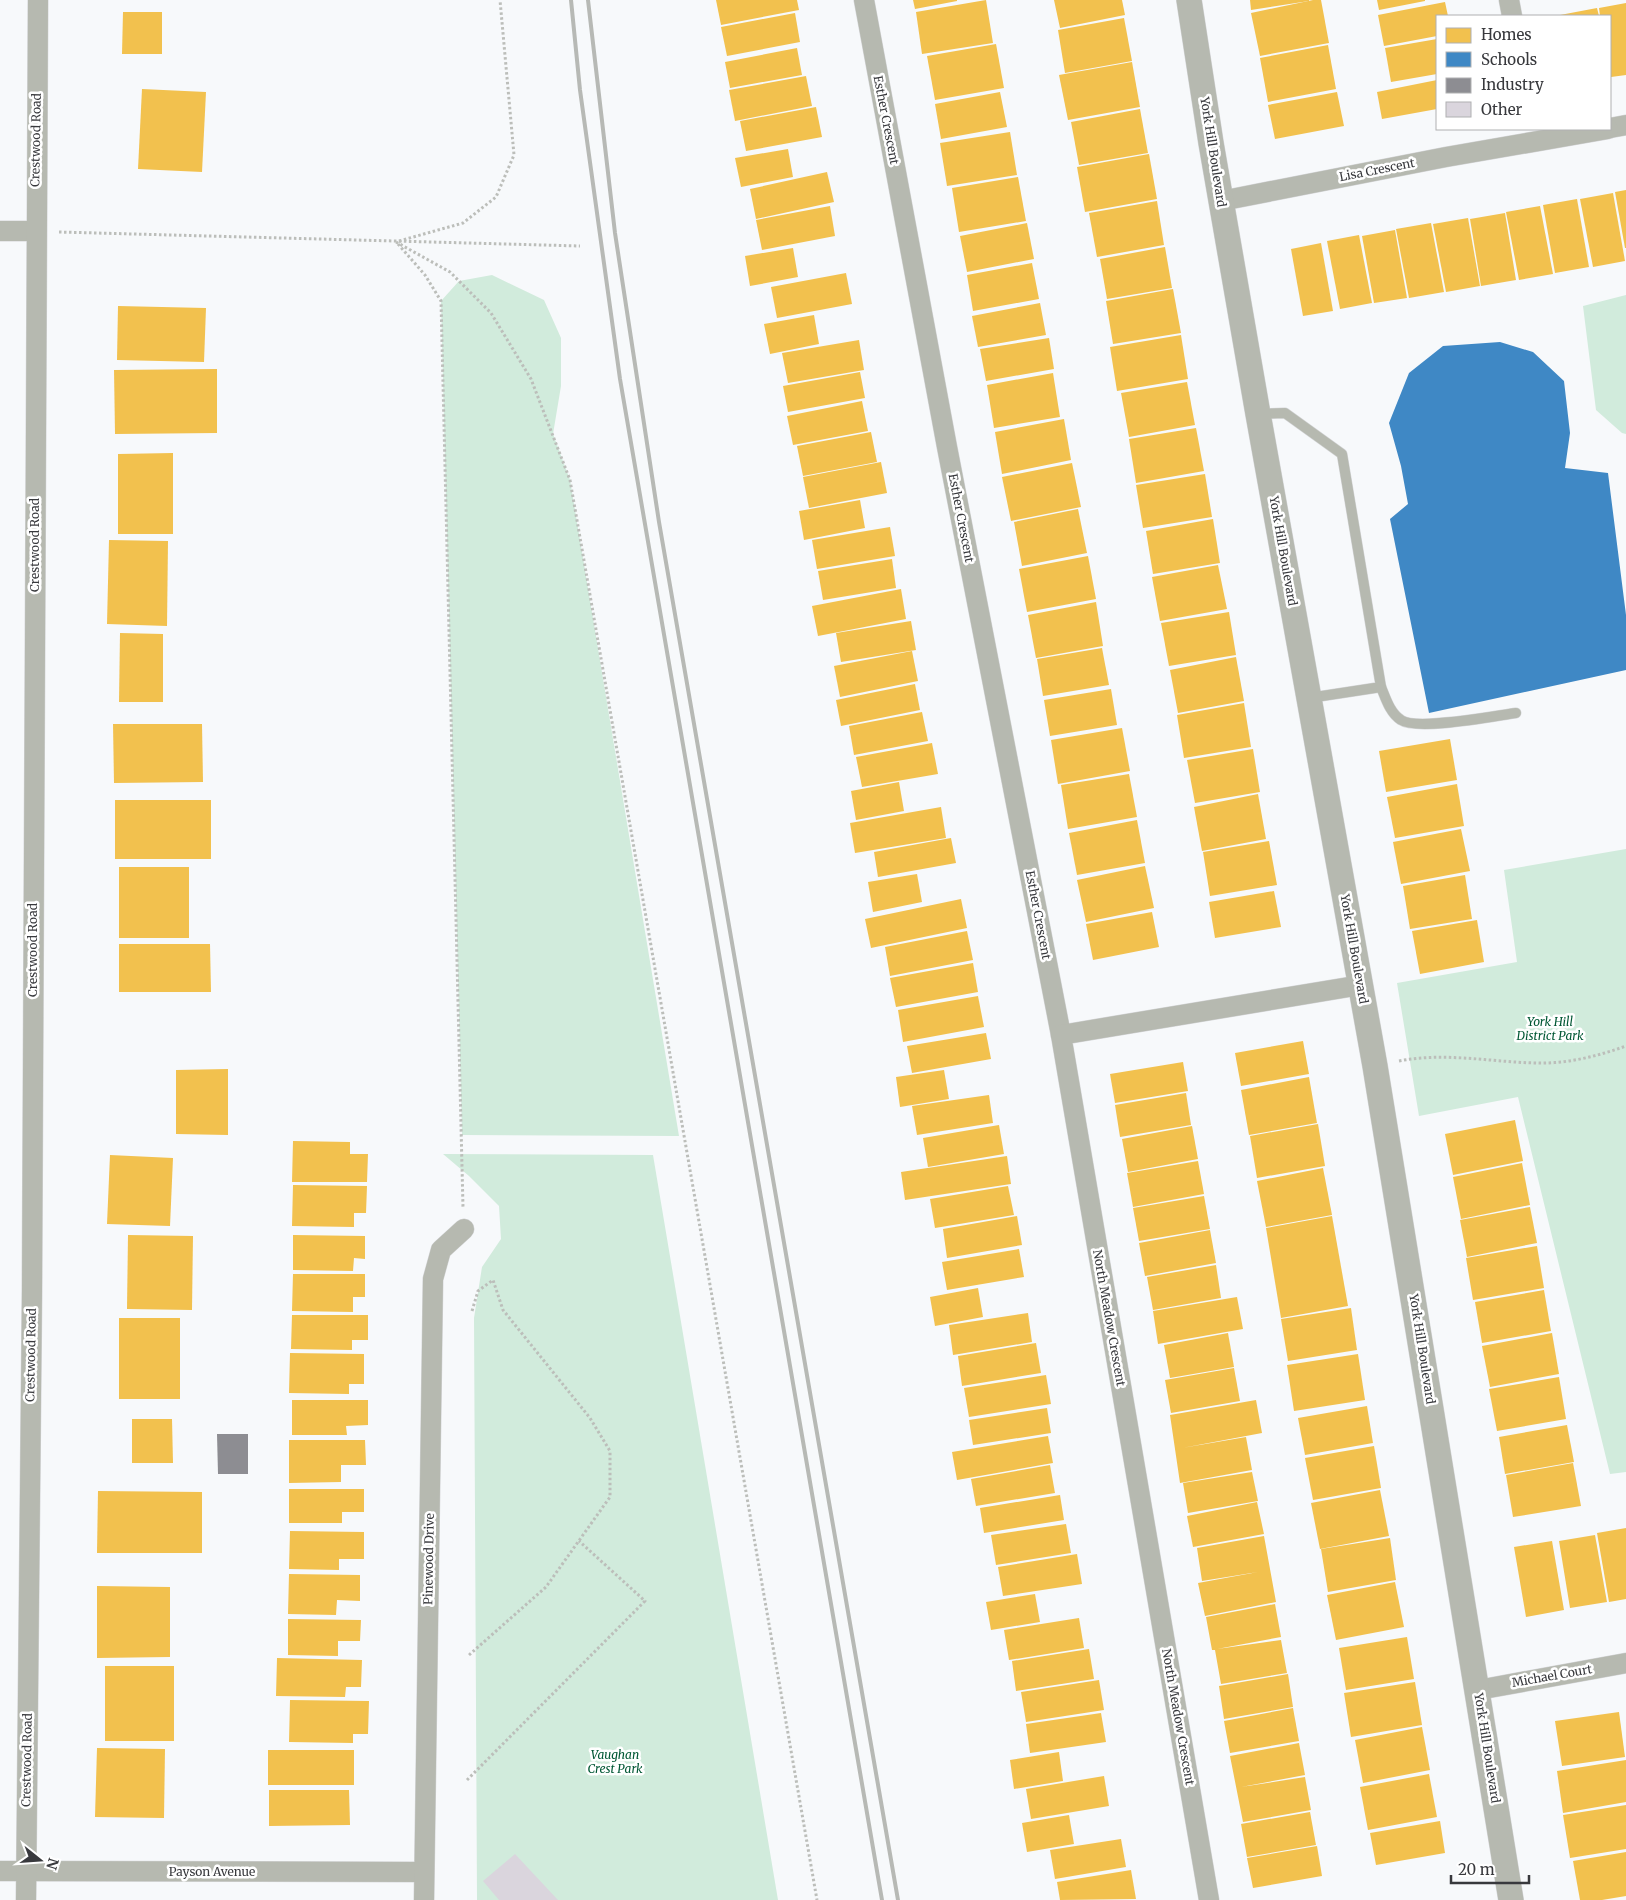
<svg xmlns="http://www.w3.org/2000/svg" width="1626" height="1900" viewBox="0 0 1626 1900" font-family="Merriweather,serif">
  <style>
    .green { fill: #d1ebdc }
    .homes { fill: #f2c14e }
    .schools { fill: #3f88c5 }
    .industry { fill: #8d8d92 }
    .building { fill: #dad5dd }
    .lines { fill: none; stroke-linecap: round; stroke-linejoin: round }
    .service-casing { stroke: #d5d6d8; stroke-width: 11 }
    .minor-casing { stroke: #d5d6d8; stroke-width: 21 }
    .tertiary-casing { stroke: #d5d6d8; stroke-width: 26 }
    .path { stroke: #bcbeba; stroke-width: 3; stroke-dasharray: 2.5 2.5; stroke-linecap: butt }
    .service { stroke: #b6b9b0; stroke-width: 10 }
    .minor { stroke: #b6b9b0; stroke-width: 20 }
    .tertiary { stroke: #b6b9b0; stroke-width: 25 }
    .rail { stroke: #b7b9b5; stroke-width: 4 }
    .labels { text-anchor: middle; stroke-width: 5; stroke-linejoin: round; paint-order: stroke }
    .street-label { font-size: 12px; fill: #38393d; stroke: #fff }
    .park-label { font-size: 12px; font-style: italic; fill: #005734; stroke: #fff }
  </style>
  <rect width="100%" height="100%" fill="#f7f9fb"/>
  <g class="green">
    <polygon points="492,275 544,300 561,338 561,386 553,434 570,480 679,1136 462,1135 441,301 459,281"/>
    <polygon points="1626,295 1626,434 1622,433 1596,410 1583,306"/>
    <polygon points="1626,849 1626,1472 1610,1474 1518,1097 1419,1116 1397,983 1517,962 1504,870"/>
    <polygon points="443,1154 653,1155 778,1900 477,1900 474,1318 482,1267 501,1239 499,1206 469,1176"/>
  </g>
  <g class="homes">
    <polygon points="716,0 797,0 799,10 721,25"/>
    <polygon points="913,0 957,0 957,1 915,9"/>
    <polygon points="986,0 993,43 922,54 916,12"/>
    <polygon points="1054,0 1122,0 1125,15 1060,28"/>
    <polygon points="1250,0 1309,0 1309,1 1251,10"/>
    <polygon points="1313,0 1321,0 1329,43 1260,56 1251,13"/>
    <polygon points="1377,0 1425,0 1425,1 1379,10"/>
    <polygon points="1445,2 1448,16 1437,16 1437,36 1384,46 1378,15"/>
    <polygon points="1626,3 1626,75 1611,77 1610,16 1600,16 1599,8"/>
    <polygon points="1597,8 1599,16 1560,16 1560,15"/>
    <polygon points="123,12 162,12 162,54 122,54"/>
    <polygon points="795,13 800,42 727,56 721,27"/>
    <polygon points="1124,18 1132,61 1065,73 1058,30"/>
    <polygon points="1437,39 1437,74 1391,82 1385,48"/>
    <polygon points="996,44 1004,88 935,100 927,56"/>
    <polygon points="1328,45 1336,89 1268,102 1260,58"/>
    <polygon points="797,48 802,75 730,88 725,62"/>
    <polygon points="1132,62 1140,107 1068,120 1059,75"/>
    <polygon points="806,76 812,106 735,121 729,90"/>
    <polygon points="1437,80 1437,109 1382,119 1377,92"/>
    <polygon points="142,89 206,92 202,172 138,169"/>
    <polygon points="1000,92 1007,127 941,139 935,104"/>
    <polygon points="1337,92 1344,126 1275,139 1268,105"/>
    <polygon points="816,107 822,137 746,151 740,121"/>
    <polygon points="1140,109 1148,153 1079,165 1071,122"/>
    <polygon points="1010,132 1017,175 947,186 940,143"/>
    <polygon points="788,149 793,177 741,187 735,158"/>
    <polygon points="1149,154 1157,199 1085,212 1077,167"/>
    <polygon points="827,172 834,202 756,219 750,189"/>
    <polygon points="1018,177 1026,221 959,232 952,188"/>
    <polygon points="1626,190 1626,248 1625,248 1615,192"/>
    <polygon points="1613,193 1625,261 1593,267 1580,199"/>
    <polygon points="1577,199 1589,267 1555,273 1543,205"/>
    <polygon points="1157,201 1164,245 1097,257 1089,213"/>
    <polygon points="830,206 835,236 762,250 756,220"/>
    <polygon points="1540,206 1553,274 1519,280 1506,212"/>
    <polygon points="1505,213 1516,280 1481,286 1470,219"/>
    <polygon points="1468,218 1480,286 1446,292 1433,224"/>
    <polygon points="1027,223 1034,259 967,272 960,236"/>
    <polygon points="1431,223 1444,292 1409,298 1396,229"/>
    <polygon points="1395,230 1407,298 1374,303 1362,236"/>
    <polygon points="1359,235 1372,303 1340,309 1327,241"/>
    <polygon points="1321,243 1333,311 1303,316 1291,249"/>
    <polygon points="1165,247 1172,288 1107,299 1100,259"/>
    <polygon points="793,248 798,277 750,286 745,256"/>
    <polygon points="1032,263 1039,299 973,311 967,275"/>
    <polygon points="846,273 852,304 777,318 771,287"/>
    <polygon points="1173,289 1181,333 1113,344 1106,301"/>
    <polygon points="1040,303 1046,335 978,347 972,316"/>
    <polygon points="118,306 206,308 204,362 117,360"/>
    <polygon points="814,315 819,344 770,354 764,324"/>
    <polygon points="1181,335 1188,379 1117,391 1110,347"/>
    <polygon points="1049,338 1054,369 986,381 980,349"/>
    <polygon points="859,340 864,370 788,383 782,353"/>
    <polygon points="217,369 217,433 115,434 114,370"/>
    <polygon points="860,372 865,398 788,412 783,386"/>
    <polygon points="1053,373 1060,417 994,428 987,385"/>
    <polygon points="1187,382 1195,425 1129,437 1121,393"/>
    <polygon points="862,401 868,431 793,445 787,416"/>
    <polygon points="1064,419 1071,460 1002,474 995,432"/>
    <polygon points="1196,428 1204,471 1136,483 1129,439"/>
    <polygon points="871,432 877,462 803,476 797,446"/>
    <polygon points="173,453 173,534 118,534 118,454"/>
    <polygon points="881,462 887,493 809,508 803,477"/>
    <polygon points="1072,463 1081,507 1011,521 1002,477"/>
    <polygon points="1205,474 1212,517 1143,528 1136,485"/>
    <polygon points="860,500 865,528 804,540 799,511"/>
    <polygon points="1078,509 1087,553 1022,566 1014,522"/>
    <polygon points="1213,519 1220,563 1153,574 1146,531"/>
    <polygon points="890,527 895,556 817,569 812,540"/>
    <polygon points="109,540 168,541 167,626 107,624"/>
    <polygon points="1088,556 1096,599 1027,612 1019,569"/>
    <polygon points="892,559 896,588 823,600 818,571"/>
    <polygon points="1218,565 1227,609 1160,621 1152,577"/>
    <polygon points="901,589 906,619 818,636 812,606"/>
    <polygon points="1096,602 1103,646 1036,658 1028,615"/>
    <polygon points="1229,612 1236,655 1169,666 1161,623"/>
    <polygon points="911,621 916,650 841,662 836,633"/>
    <polygon points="120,633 163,634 163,702 119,702"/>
    <polygon points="1102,648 1109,685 1043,696 1037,659"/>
    <polygon points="912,651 918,681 840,697 834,666"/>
    <polygon points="1236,657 1244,701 1178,713 1170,670"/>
    <polygon points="915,684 920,710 841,726 836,700"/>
    <polygon points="1111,689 1117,725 1050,736 1044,700"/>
    <polygon points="1244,703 1251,747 1184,758 1177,715"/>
    <polygon points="922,712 928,741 854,755 849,726"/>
    <polygon points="113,724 202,724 203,782 114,783"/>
    <polygon points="1122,728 1130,771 1058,784 1051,740"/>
    <polygon points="1450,739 1457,780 1386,792 1379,751"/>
    <polygon points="932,743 938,774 862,787 856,757"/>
    <polygon points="1253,749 1260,792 1195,803 1187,760"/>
    <polygon points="1129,774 1137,817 1068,829 1061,785"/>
    <polygon points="899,782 904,811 856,820 851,791"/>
    <polygon points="1457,784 1464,826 1395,838 1387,797"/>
    <polygon points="1258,794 1266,839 1202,851 1194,807"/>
    <rect x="115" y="800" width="96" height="59"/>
    <polygon points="941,807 946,838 855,853 850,823"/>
    <polygon points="1137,820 1145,863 1077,875 1069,833"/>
    <polygon points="1461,829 1470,871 1401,884 1393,842"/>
    <polygon points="951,838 956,863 878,877 874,852"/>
    <polygon points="1269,841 1277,885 1210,896 1203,852"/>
    <polygon points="1145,866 1154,908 1086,922 1077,880"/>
    <rect x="119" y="867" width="70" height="71"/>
    <polygon points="917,874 922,902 873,912 868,882"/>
    <polygon points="1465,875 1472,919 1410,929 1403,886"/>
    <polygon points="1274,891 1281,927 1215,938 1209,902"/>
    <polygon points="961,899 967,928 871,948 865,919"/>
    <polygon points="1152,912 1159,947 1093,960 1086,924"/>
    <polygon points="1477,920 1484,962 1420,974 1412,931"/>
    <polygon points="967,931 973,960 890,976 885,947"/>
    <polygon points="119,944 210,944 211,992 119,992"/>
    <polygon points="973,963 978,992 896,1007 890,978"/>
    <polygon points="978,996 984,1027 903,1042 898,1010"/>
    <polygon points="986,1033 991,1059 912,1073 907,1046"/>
    <polygon points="1303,1041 1309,1074 1241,1086 1235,1053"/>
    <polygon points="1183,1062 1188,1091 1115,1103 1110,1074"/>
    <polygon points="228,1069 228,1135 176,1134 176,1070"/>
    <polygon points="944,1070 949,1099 900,1107 896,1077"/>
    <polygon points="1309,1077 1317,1123 1249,1135 1241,1090"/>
    <polygon points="1186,1093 1191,1125 1120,1137 1115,1105"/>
    <polygon points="989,1095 993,1123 917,1135 912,1106"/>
    <polygon points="1515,1120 1523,1161 1453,1175 1445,1134"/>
    <polygon points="1318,1124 1325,1166 1257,1178 1250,1136"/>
    <polygon points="999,1125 1004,1154 928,1167 923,1138"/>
    <polygon points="1192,1126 1198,1159 1128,1172 1122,1139"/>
    <polygon points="293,1141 350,1142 350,1154 368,1154 367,1182 292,1182"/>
    <polygon points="110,1155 173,1158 170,1226 107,1224"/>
    <polygon points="1007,1156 1011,1184 905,1200 901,1172"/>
    <polygon points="1198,1161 1204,1194 1133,1207 1127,1173"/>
    <polygon points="1522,1163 1530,1205 1461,1219 1453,1177"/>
    <polygon points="1323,1168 1332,1215 1266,1227 1257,1181"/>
    <polygon points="293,1185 367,1186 366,1213 354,1213 354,1227 292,1226"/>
    <polygon points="1008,1186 1014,1215 935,1228 930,1199"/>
    <polygon points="1204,1196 1210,1229 1139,1241 1133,1208"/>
    <polygon points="1530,1207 1537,1243 1467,1257 1460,1220"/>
    <polygon points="1017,1216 1022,1245 947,1258 943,1229"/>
    <polygon points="1332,1216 1348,1306 1281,1318 1266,1228"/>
    <polygon points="1210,1230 1216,1263 1145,1276 1139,1243"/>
    <polygon points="128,1235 193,1236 192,1310 127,1309"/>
    <polygon points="293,1235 365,1236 365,1259 354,1258 353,1271 293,1270"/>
    <polygon points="1537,1246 1544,1288 1473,1300 1466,1258"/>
    <polygon points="1019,1249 1024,1277 947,1290 942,1262"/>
    <polygon points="1216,1265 1221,1298 1153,1310 1147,1277"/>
    <polygon points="293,1274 365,1274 365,1297 353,1297 353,1312 292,1311"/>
    <polygon points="978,1288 983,1317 935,1326 930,1297"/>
    <polygon points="1544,1290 1551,1331 1482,1343 1475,1302"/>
    <polygon points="1237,1297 1243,1329 1158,1344 1153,1311"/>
    <polygon points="1351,1308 1357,1350 1288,1361 1281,1319"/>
    <polygon points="1028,1313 1032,1342 953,1355 949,1325"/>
    <polygon points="292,1315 368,1315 368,1340 352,1340 352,1350 291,1349"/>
    <rect x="119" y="1318" width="61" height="81"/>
    <polygon points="1228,1333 1234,1367 1170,1378 1164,1345"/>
    <polygon points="1552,1333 1559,1374 1490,1387 1482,1346"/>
    <polygon points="1036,1343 1041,1373 962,1386 958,1356"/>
    <polygon points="290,1353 364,1354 364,1384 349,1384 349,1394 289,1393"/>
    <polygon points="1358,1354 1365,1400 1294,1411 1287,1365"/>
    <polygon points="1234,1368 1240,1401 1171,1413 1165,1380"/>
    <polygon points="1046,1375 1051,1404 969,1417 964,1388"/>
    <polygon points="1559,1377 1566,1419 1497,1431 1489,1389"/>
    <polygon points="292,1400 368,1400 368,1425 346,1426 347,1435 292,1435"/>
    <polygon points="1256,1400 1262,1433 1182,1448 1246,1437 1252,1470 1180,1483 1170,1415"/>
    <polygon points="1367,1406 1373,1443 1305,1455 1298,1418"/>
    <polygon points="1047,1408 1051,1433 973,1445 969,1420"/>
    <polygon points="132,1419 172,1419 173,1463 132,1463"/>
    <polygon points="1567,1425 1574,1462 1505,1474 1499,1437"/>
    <polygon points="1048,1436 1053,1463 957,1480 952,1452"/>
    <polygon points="289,1440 365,1440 366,1465 341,1465 341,1482 289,1483"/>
    <polygon points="1374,1446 1381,1488 1313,1500 1305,1458"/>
    <polygon points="1573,1463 1581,1506 1513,1517 1506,1475"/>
    <polygon points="1050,1465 1055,1493 976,1506 971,1479"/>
    <polygon points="1252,1472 1258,1501 1188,1513 1183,1483"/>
    <polygon points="289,1489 364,1489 364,1512 342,1512 342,1523 289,1523"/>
    <polygon points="1380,1490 1389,1536 1320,1549 1311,1503"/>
    <polygon points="98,1491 202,1492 202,1553 97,1553"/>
    <polygon points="1060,1495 1064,1520 984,1533 980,1508"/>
    <polygon points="1257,1502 1264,1534 1193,1547 1187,1516"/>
    <polygon points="1066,1524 1071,1553 996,1565 991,1535"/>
    <polygon points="1626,1528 1626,1599 1609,1602 1597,1533"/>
    <polygon points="290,1531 364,1532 364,1559 339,1559 339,1570 289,1569"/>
    <polygon points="1595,1535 1607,1602 1570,1608 1559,1541"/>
    <polygon points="1264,1536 1276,1602 1205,1616 1198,1583 1258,1572 1202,1581 1197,1548"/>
    <polygon points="1390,1538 1396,1580 1328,1592 1321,1549"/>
    <polygon points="1552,1541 1564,1610 1526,1617 1514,1547"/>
    <polygon points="1077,1554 1082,1584 1003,1596 998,1567"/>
    <polygon points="289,1574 360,1575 360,1601 337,1600 336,1615 288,1614"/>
    <polygon points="1395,1582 1404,1627 1336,1640 1327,1595"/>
    <polygon points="97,1586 170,1587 170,1657 97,1658"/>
    <polygon points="1035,1594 1040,1622 991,1630 986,1602"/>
    <polygon points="1275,1604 1281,1637 1217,1649 1281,1640 1287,1673 1221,1684 1215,1650 1212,1650 1206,1617"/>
    <polygon points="1079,1618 1084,1648 1009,1660 1004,1630"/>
    <polygon points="288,1619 361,1620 360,1641 338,1641 338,1656 288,1655"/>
    <polygon points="1407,1637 1414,1679 1346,1690 1339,1648"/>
    <polygon points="1089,1649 1094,1679 1016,1691 1012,1661"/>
    <polygon points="277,1658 362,1660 361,1687 346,1687 345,1697 276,1696"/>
    <rect x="105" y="1666" width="69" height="75"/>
    <polygon points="1288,1674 1293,1707 1224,1719 1219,1686"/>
    <polygon points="1099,1680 1104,1710 1026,1722 1021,1692"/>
    <polygon points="1415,1682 1422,1725 1351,1737 1344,1693"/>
    <polygon points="290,1700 369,1701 368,1734 353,1734 353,1743 289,1742"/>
    <polygon points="1293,1708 1299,1741 1230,1753 1224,1721"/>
    <polygon points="1619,1712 1625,1757 1562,1766 1555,1721"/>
    <polygon points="1101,1713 1106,1742 1030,1753 1026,1724"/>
    <polygon points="1422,1727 1430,1770 1363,1783 1355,1740"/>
    <polygon points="1299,1743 1305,1775 1241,1787 1305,1777 1311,1810 1243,1822 1230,1756"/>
    <polygon points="97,1748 165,1749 164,1818 95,1817"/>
    <rect x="268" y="1750" width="86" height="35"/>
    <polygon points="1059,1752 1063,1781 1014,1789 1010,1760"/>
    <polygon points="1626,1760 1626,1802 1563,1813 1557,1771"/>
    <polygon points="1429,1774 1437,1817 1368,1830 1360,1787"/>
    <polygon points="1104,1776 1109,1806 1031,1819 1026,1789"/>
    <polygon points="269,1790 349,1790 350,1825 269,1826"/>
    <polygon points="1626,1805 1626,1849 1570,1858 1563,1815"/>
    <polygon points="1310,1812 1316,1845 1247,1857 1241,1824"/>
    <polygon points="1069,1815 1074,1844 1027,1852 1022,1823"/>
    <polygon points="1440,1821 1445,1853 1376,1865 1370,1833"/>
    <polygon points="1121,1839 1126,1867 1055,1879 1050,1850"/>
    <polygon points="1317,1846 1322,1876 1253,1888 1247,1858"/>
    <polygon points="1626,1852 1626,1896 1602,1900 1580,1900 1573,1861"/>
    <polygon points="1131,1870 1136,1899 1060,1900 1057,1882"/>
  </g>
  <polygon class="schools" points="1500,342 1533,352 1564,381 1570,433 1565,468 1608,473 1626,615 1626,670 1429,713 1390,519 1408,504 1401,466 1389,423 1409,373 1443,346"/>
  <polygon class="industry" points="217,1434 248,1434 248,1474 218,1474"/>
  <polygon class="building" points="515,1854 558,1900 499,1900 483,1881"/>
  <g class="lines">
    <g class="service-casing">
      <g id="service">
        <polyline points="1258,414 1285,413 1342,454 1381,687 1309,698"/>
        <path d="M1381 687C1386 699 1390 713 1401 720 1417 731 1494 716 1516 713"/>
      </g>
    </g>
    <g class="minor-casing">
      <g id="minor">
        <polyline points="864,0 947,447 1061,1035"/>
        <polyline points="1509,0 1512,16"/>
        <polyline points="1610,128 1626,125"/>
        <polyline points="1221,201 1446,157 1608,129"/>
        <polyline points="0,231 36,231"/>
        <polyline points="1478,1690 1626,1663"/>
        <polyline points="0,1871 423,1872"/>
        <polyline points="26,1900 32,1291 38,0"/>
        <polyline points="424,1900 433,1279 441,1250 464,1229"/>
        <polyline points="1209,1900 1061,1035 1361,985"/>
      </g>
    </g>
    <g class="tertiary-casing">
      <polyline id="tertiary" points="1189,0 1211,143 1258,414 1375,1066 1511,1900"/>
    </g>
    <g class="path">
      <polyline points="59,232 580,246"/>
      <polyline points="399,241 463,223 496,197 514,155 500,0"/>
      <polyline points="396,242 450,272 491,313 531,379 570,480 817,1900"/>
      <polyline points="398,244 425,275 441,301 463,1208"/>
      <path d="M1399 1061C1445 1052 1490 1062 1536 1063 1567 1064 1598 1056 1626 1046"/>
      <polyline points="469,1655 546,1587 610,1497 610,1451 590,1418 503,1310 493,1280 478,1291 472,1311"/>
      <polyline points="467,1780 645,1601 579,1541"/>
    </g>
    <use href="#service" class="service"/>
    <use href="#minor" class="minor"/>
    <use href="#tertiary" class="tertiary"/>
    <g class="rail">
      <polyline points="571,0 580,90 620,379 882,1900"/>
      <polyline points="588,0 615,233 659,522 898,1900"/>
    </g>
  </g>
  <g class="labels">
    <g class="street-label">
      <text transform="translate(886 120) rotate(79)" y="4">Esther Crescent</text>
      <text transform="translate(36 140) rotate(-89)" y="4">Crestwood Road</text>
      <text transform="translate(1213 152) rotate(81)" y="4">York Hill Boulevard</text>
      <text transform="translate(1377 170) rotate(-11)" y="4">Lisa Crescent</text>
      <text transform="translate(961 518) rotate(79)" y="4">Esther Crescent</text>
      <text transform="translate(35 545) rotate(-90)" y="4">Crestwood Road</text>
      <text transform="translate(1283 551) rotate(80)" y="4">York Hill Boulevard</text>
      <text transform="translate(1038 915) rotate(79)" y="4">Esther Crescent</text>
      <text transform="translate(1354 949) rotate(80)" y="4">York Hill Boulevard</text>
      <text transform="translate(33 950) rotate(-90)" y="4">Crestwood Road</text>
      <text transform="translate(1109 1318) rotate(80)" y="4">North Meadow Crescent</text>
      <text transform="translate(1422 1349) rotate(81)" y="4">York Hill Boulevard</text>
      <text transform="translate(31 1355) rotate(-89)" y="4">Crestwood Road</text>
      <text transform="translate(429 1559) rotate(-89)" y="4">Pinewood Drive</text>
      <text transform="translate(1552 1676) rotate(-10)" y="4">Michael Court</text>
      <text transform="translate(1178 1717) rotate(80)" y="4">North Meadow Crescent</text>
      <text transform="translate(1487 1748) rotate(81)" y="4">York Hill Boulevard</text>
      <text transform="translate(27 1760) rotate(-89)" y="4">Crestwood Road</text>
      <text x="212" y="1876">Payson Avenue</text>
    </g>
    <g class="park-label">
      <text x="1550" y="1026">York Hill<tspan x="1550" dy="14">District Park</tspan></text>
      <text x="615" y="1759">Vaughan<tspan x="615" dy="14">Crest Park</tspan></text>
    </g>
  </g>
  <rect x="1436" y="15" width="175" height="115" fill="#ffffff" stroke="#afb0b1"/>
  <rect x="1446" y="28" width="25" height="15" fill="#f2c14e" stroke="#afb0b1"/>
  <text x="1481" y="40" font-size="15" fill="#38393d">Homes</text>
  <rect x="1446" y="52" width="25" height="15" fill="#3f88c5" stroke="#afb0b1"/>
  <text x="1481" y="65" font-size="15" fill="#38393d">Schools</text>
  <rect x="1446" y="78" width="25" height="15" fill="#8d8d92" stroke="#afb0b1"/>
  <text x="1481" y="90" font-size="15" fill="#38393d">Industry</text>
  <rect x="1446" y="102" width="25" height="15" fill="#dad5dd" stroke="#afb0b1"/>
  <text x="1481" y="115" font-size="15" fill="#38393d">Other</text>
  <g transform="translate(40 1860) rotate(107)" stroke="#ffffff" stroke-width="4" paint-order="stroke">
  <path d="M0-4L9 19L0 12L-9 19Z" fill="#38393d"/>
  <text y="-8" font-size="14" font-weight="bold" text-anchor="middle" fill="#38393d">N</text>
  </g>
  <path d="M1451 1875v8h78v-8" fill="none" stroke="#38393d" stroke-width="2.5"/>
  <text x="1458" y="1875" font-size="15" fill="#38393d" stroke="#ffffff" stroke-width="4" paint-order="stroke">20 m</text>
</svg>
